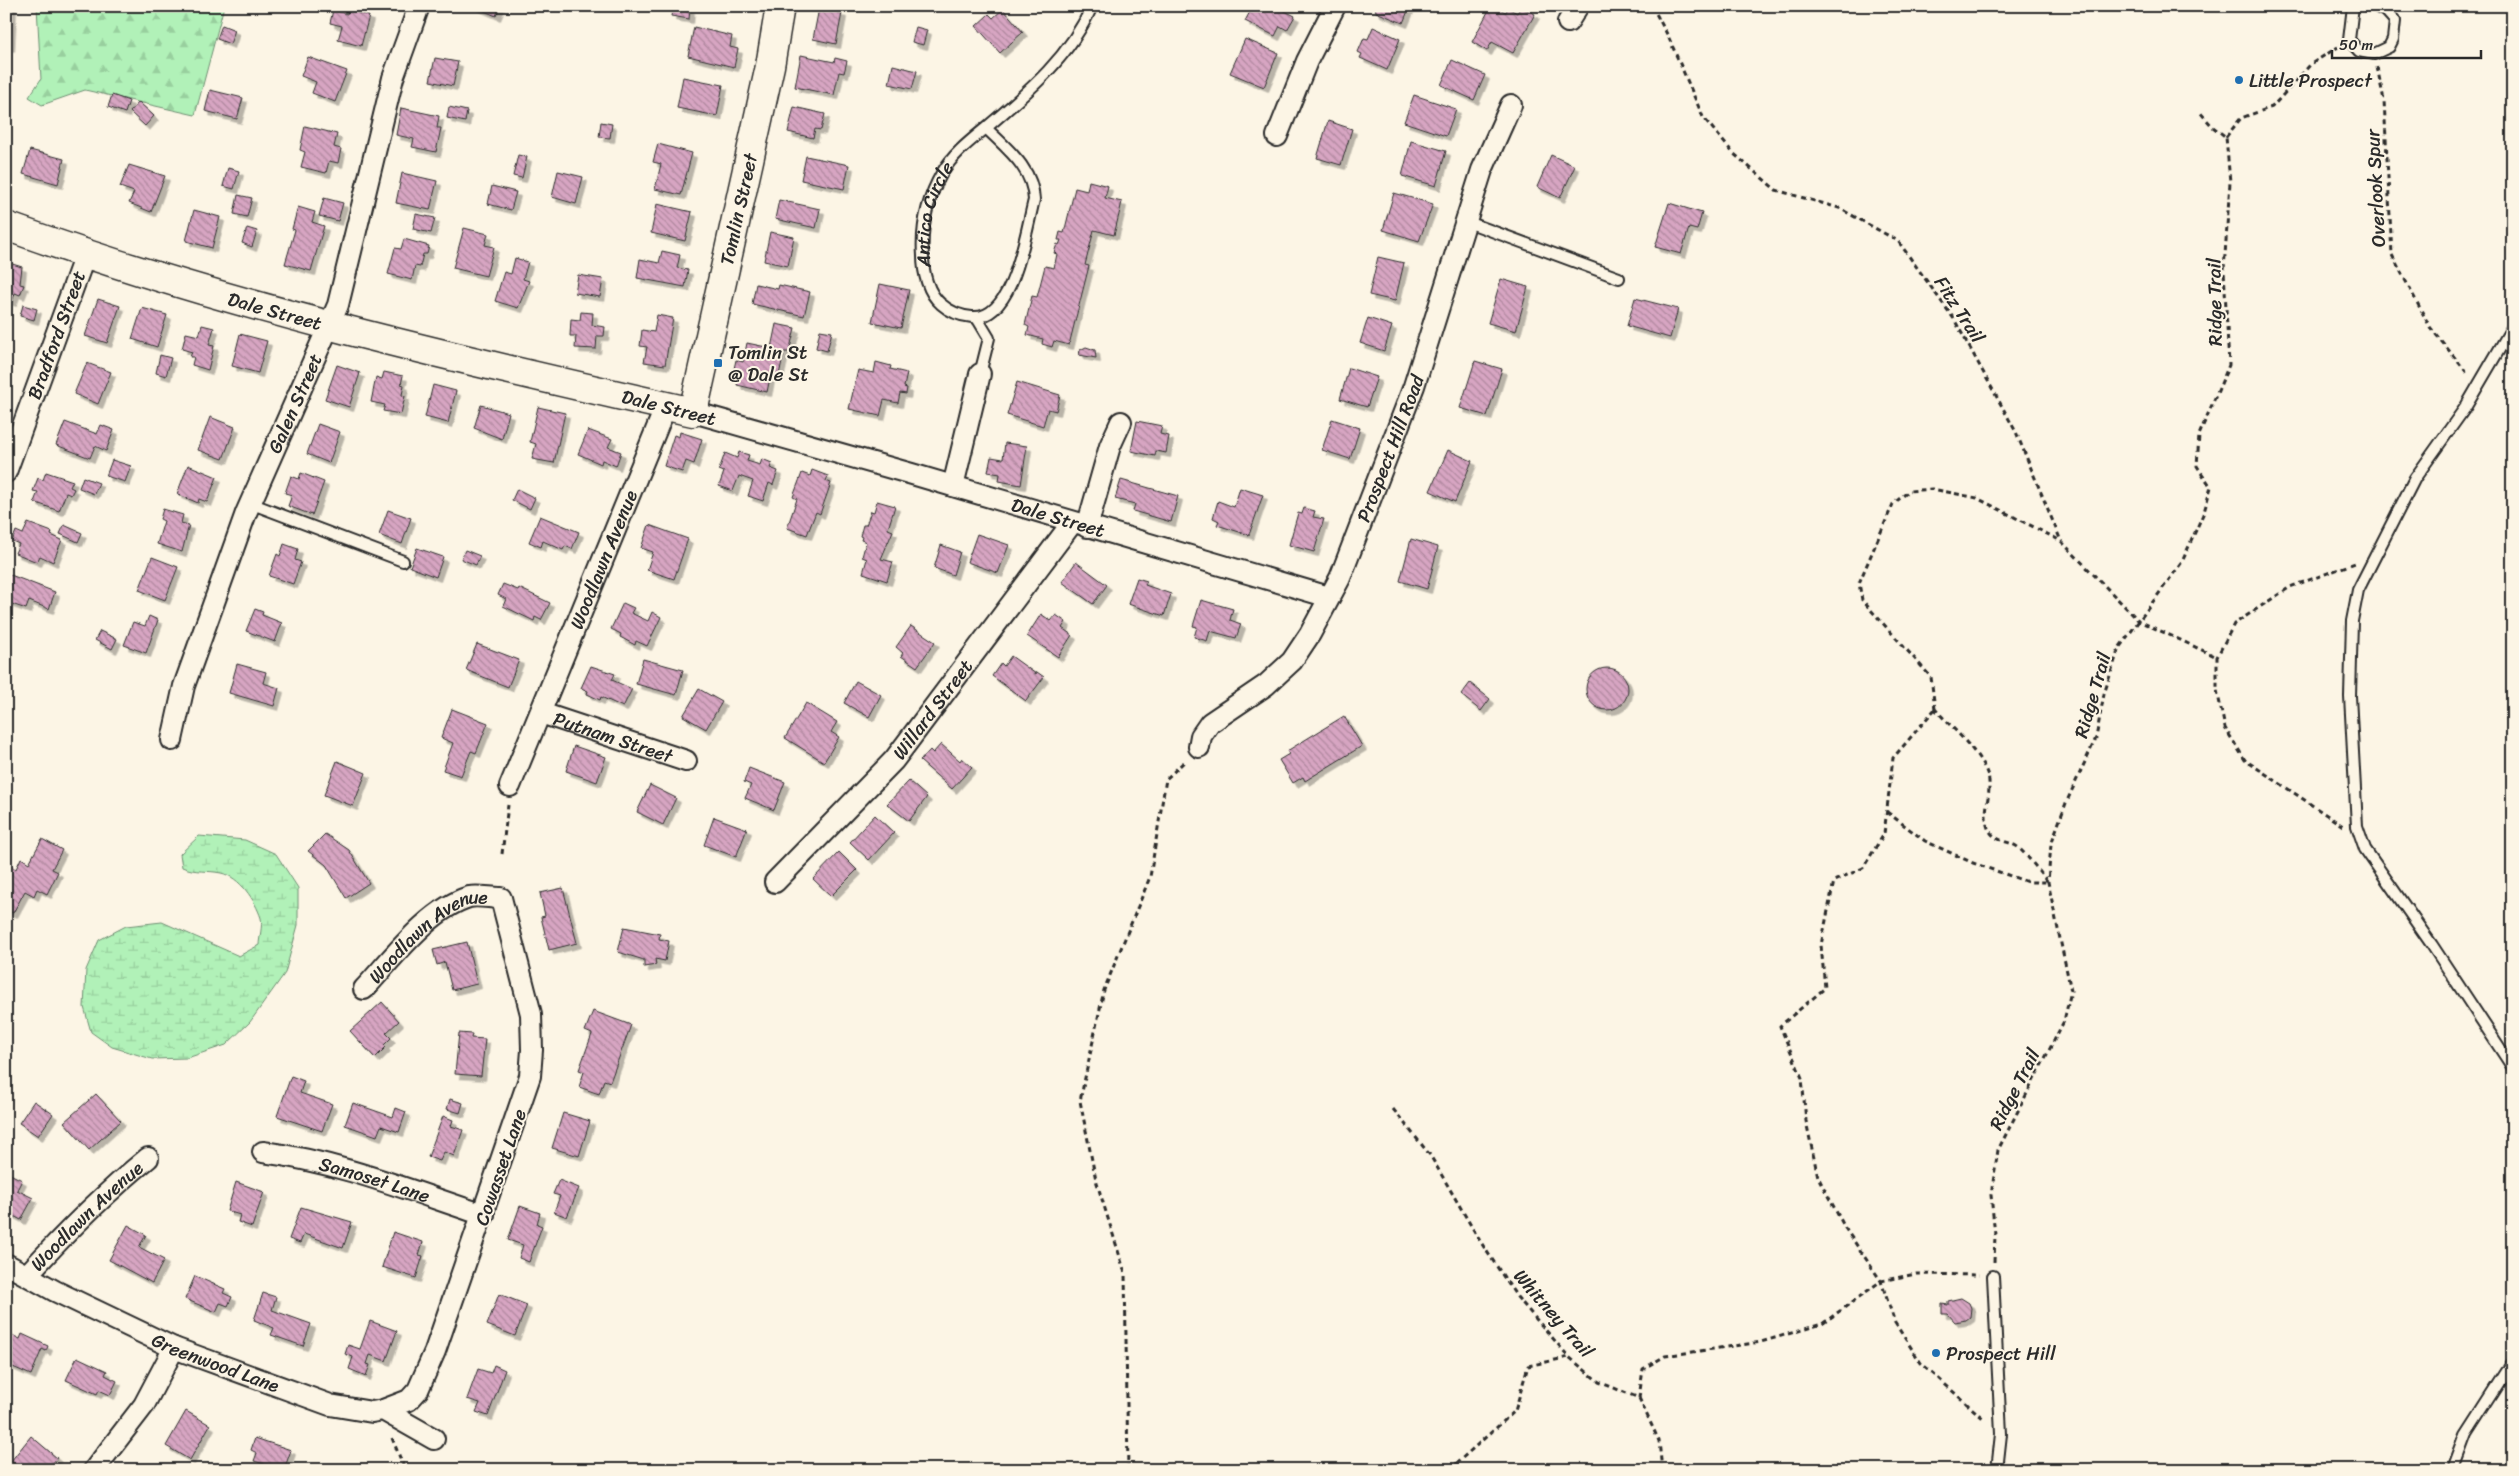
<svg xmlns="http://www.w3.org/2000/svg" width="2519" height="1476" viewBox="0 0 2519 1476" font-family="Sriracha,sans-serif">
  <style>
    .forest { fill: url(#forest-firs); stroke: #6e8e72 }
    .wetland { fill: url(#wetland-marsh); stroke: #6e8e72 }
    .building { fill: url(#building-back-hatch); stroke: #2b2b2b; filter: url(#shadow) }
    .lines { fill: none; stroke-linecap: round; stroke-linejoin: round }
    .lane-casing { stroke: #2b2b2b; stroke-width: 14 }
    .street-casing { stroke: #2b2b2b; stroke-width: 24 }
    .secondary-casing { stroke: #2b2b2b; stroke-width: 31 }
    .path { stroke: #2b2b2b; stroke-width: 3; stroke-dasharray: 5 4; stroke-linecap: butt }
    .lane { stroke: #fcf5e5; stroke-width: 10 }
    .street { stroke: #fcf5e5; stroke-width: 20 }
    .secondary { stroke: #fcf5e5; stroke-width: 28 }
    .poi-dot { fill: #1f6fb2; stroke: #fcf5e5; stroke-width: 2 }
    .labels { text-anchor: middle; stroke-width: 4; stroke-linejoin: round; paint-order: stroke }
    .poi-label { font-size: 19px; fill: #2b2b2b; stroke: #fcf5e5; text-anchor: start }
    .street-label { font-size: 19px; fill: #2b2b2b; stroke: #fcf5e5 }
  </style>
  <defs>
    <pattern id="forest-firs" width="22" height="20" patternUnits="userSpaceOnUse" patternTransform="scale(1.25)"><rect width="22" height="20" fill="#b1f1b8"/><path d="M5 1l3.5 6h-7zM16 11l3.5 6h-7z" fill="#98cf9e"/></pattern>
    <pattern id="wetland-marsh" width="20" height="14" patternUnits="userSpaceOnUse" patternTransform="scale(1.25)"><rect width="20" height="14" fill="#b1f1b8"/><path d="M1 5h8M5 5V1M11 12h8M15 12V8" fill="none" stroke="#98cf9e"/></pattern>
    <pattern id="building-back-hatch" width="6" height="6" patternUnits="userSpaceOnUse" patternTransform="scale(1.25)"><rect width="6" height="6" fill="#d7a5c2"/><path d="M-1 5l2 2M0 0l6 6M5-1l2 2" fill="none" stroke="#af879e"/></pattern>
    <filter id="shadow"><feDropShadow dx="4.5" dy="4.5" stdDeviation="0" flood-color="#0004"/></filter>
  </defs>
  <rect width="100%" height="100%" fill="#fcf5e5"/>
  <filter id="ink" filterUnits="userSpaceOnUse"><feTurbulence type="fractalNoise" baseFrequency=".02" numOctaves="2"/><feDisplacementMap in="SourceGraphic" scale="10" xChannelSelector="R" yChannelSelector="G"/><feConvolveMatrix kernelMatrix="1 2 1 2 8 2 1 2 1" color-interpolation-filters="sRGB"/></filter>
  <g filter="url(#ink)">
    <polygon class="forest" points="37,6 224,6 195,115 85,90 42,105 29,97 41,79"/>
    <path class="wetland" d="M199 836 245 840 276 854 298 888V925L285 973 250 1022 226 1045 187 1058 152 1059 112 1047 91 1032 84 1007 86 970 99 940 126 926 162 922 239 956 259 945C259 938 263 926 261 918 255 900 240 877 221 873 207 870 196 873 182 867L180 854Z"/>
    <g class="building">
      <polygon points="6,6 12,6 10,47 6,46"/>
      <polygon points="473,6 500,6 496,16"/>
      <polygon points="673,6 690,9 689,19 671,16"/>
      <polygon points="1248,6 1275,6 1295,16 1287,30 1280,26 1275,36 1245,21 1252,8"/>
      <polygon points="1375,6 1410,6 1403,23 1376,12"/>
      <polygon points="1491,6 1506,12 1508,8 1517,13 1521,7 1535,14 1513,53 1492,42 1487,51 1472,42"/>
      <polygon points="819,8 842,13 836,44 813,39"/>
      <polygon points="1003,9 1023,32 1000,53 976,26 989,14 993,18"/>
      <polygon points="333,10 347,14 348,10 369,16 361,46 338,40 342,26 330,23"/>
      <polygon points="222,25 235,30 230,44 217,39"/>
      <polygon points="694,27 732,36 730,47 738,49 734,67 688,56"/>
      <polygon points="916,27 927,30 923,45 912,42"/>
      <polygon points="1373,27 1400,39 1387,70 1360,58 1362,54 1358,52 1364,38 1368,39"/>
      <polygon points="1245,39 1278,53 1264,87 1230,73"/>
      <polygon points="801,55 834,62 835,58 847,61 844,73 839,72 834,95 795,87"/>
      <polygon points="308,57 347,71 335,102 312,93 316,82 301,76"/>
      <polygon points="435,58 458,62 453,86 430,81"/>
      <polygon points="1452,60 1485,75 1474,100 1441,85"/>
      <polygon points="893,65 917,71 912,89 889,84"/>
      <polygon points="683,77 723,85 717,116 677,108"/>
      <polygon points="210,90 243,98 237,119 205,111"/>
      <polygon points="112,95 129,101 125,113 108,107"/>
      <polygon points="1414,95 1456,109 1446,136 1404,122"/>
      <polygon points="139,102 154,116 145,126 130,112"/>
      <polygon points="449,107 467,111 465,122 447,118"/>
      <polygon points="794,107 825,114 821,130 815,129 813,138 788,132"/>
      <polygon points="401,108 439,116 437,128 441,128 436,152 412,147 414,139 396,135"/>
      <polygon points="1328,121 1352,129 1341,165 1317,158"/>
      <polygon points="601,122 612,124 610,138 599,137"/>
      <polygon points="305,126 337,134 334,147 341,149 338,163 329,161 326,173 301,167 305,152 300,150"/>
      <polygon points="1411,141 1446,151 1436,186 1402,176"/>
      <polygon points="658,144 692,153 681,195 655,189 661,164 653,162"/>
      <polygon points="30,150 64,159 58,184 23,174"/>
      <polygon points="518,155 527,157 522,178 513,176"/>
      <polygon points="1551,155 1575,166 1560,198 1537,187"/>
      <polygon points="806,156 849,165 844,189 801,180"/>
      <polygon points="129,165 165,176 151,212 129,203 134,192 120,187"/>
      <polygon points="228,168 239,171 234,189 223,186"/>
      <polygon points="558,171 583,177 576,204 552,197"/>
      <polygon points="402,173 437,181 430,210 396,203"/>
      <polygon points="1089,181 1108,186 1105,198 1122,202 1114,235 1094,230 1085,265 1089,266 1069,345 1054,341 1052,347 1042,344 1043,339 1027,335 1029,327 1025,325 1032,296 1037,297 1045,266 1054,268 1057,254 1054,253 1057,244 1059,245 1061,240 1058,240 1060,232 1064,233 1075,188 1087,191"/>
      <polygon points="492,186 516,192 511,210 488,204"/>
      <polygon points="1394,193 1433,204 1419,241 1383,230"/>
      <polygon points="238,195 252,198 247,217 234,214"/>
      <polygon points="324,198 343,203 338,221 319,216"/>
      <polygon points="779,200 820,209 816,228 775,219"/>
      <polygon points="1669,203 1702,213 1697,230 1689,228 1681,254 1655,247"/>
      <polygon points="657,204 692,212 685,241 651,233"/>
      <polygon points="298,207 315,212 312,222 324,226 311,271 285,264 295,230 292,229"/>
      <polygon points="194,210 220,217 212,248 186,241"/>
      <polygon points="416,214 435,218 431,233 413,229"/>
      <polygon points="247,228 257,231 252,247 242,243"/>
      <polygon points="464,228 488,234 485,245 494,247 486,276 453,268"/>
      <polygon points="770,232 794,237 788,266 764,261"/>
      <polygon points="404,239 429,246 427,254 423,254 420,267 415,266 412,280 388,274 395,248 401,249"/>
      <polygon points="662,251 680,255 677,268 688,270 685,287 637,278 640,259 659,263"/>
      <polygon points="1378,257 1404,263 1395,301 1369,295"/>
      <polygon points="515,258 528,262 523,279 529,281 518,308 495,301 504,272 511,274"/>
      <polygon points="6,262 22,267 20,284 24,285 20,295 15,293 12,302 6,300"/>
      <polygon points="578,275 603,279 600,297 575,293"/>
      <polygon points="1501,279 1528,287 1516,331 1488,323"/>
      <polygon points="756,284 778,289 779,285 810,292 804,316 752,304"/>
      <polygon points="880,284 909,290 901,328 872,322"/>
      <polygon points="1635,298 1678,309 1670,338 1627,326"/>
      <polygon points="98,299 120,306 107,343 85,336"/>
      <polygon points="23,305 37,309 34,320 20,316"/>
      <polygon points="142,308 167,315 157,347 132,339"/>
      <polygon points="581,312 593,313 592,325 605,327 604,336 597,336 596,349 575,348 576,336 570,336 571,319 580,320"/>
      <polygon points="657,315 673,318 665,365 644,362 647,347 640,346 642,330 654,332"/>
      <polygon points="1368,318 1392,326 1384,351 1360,343"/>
      <polygon points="776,324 795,328 789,352 784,352 779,375 771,373 767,392 737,385 739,374 733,373 736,360 743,362 747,343 771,348"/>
      <polygon points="202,325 214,328 209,345 214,346 208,370 192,365 194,357 190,357 192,352 182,349 186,333 199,336"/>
      <polygon points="820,330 832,332 827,351 816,348"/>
      <polygon points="240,334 267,341 258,373 232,366"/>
      <polygon points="1086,347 1095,350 1096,358 1079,355 1080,350"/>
      <polygon points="160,355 171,358 166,376 156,373"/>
      <polygon points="1475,361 1502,369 1487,416 1460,408"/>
      <polygon points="876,362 891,366 890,369 907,373 904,387 907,388 906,394 900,393 898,403 884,400 880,416 849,409 858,370 874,373"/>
      <polygon points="87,363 111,372 98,404 74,394"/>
      <polygon points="337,365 360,373 349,407 325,399"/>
      <polygon points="1349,368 1377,377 1367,407 1340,399"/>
      <polygon points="384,372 403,376 401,384 404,385 402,395 405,396 401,414 383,411 385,405 371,402 376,377 382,379"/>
      <polygon points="1017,382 1060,395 1056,411 1048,409 1043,426 1007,415"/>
      <polygon points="433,385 456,391 448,423 425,417"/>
      <polygon points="481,405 509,413 502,439 474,428"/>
      <polygon points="538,407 565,413 554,463 532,459 536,444 530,442"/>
      <polygon points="210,417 235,427 223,459 198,450"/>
      <polygon points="1332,419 1360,428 1350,459 1322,450"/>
      <polygon points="1137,421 1162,426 1160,434 1169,436 1166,453 1156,451 1155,456 1131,451"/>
      <polygon points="65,422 97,434 101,425 114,430 106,451 95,446 90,458 56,445"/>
      <polygon points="318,424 340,432 329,463 307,454"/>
      <polygon points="588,430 612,439 608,447 621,452 616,466 602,460 601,464 578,454"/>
      <polygon points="680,432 702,439 694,464 686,461 682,472 664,466 674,435 679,437"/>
      <polygon points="1005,443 1027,446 1021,485 999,481 1000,474 988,472 991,457 1003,459"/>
      <polygon points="1448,450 1472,461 1455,502 1430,491"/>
      <polygon points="739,452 749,455 747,461 760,465 762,459 772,463 770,468 778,471 773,485 769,483 763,501 748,496 753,481 739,476 733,491 719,486 724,472 719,470 725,453 737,458"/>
      <polygon points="112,460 131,466 125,482 106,476"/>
      <polygon points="188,465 217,477 207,502 199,499 198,503 177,494"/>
      <polygon points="812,470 828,476 826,481 831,483 820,514 816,512 807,535 787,528 797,499 793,497 802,473 810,476"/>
      <polygon points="46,472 73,481 70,487 74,489 71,495 66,493 59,511 34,502 38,492 33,491 38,478 43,480"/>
      <polygon points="301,473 324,482 312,515 288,506 292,495 285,493 291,476 299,479"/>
      <polygon points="83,477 99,483 94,494 79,488"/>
      <polygon points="1121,480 1178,496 1171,522 1133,511 1135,504 1115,499"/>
      <polygon points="1240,488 1263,495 1249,535 1217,525 1219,521 1213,518 1218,501 1234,507"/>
      <polygon points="517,489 535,498 530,509 512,500"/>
      <polygon points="877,501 895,506 888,529 893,531 881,559 893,562 887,581 863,573 867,559 862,557 866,542 861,540 862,537 860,536 863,525 866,525 871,511 874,512"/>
      <polygon points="1304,508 1315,511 1313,517 1324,519 1314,552 1289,545 1298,513 1302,514"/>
      <polygon points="163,509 183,515 181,523 189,525 182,552 157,544 164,521 160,519"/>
      <polygon points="388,510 411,518 402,544 379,535"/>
      <polygon points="540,516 579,532 572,549 565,546 563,550 543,541 541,547 529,542"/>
      <polygon points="28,523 52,532 51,535 62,540 53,562 40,556 37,562 15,553 19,544 12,541 16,531 23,534"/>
      <polygon points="64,525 82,533 78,542 60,534"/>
      <polygon points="649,525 688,539 674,579 647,570 653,552 641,548"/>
      <polygon points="977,534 1009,545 998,573 967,562"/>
      <polygon points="1411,539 1438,547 1427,589 1400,581"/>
      <polygon points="284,544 298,549 295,560 301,562 293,584 269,576 277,554 280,556"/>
      <polygon points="941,545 960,552 953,575 934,568"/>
      <polygon points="417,548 443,557 436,577 410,567"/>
      <polygon points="465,550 480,556 476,565 461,559"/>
      <polygon points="152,557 178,567 165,600 139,590"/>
      <polygon points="1076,562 1107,585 1093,604 1062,582"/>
      <polygon points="8,574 55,592 49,609 29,601 26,609 6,602"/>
      <polygon points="1137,578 1147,581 1145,585 1171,594 1164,616 1128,604"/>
      <polygon points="503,584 518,590 519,588 550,603 541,620 535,617 534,621 503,606 506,599 498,595"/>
      <polygon points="1201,600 1233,609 1230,620 1241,624 1236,638 1210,631 1207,641 1194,637 1197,627 1193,626"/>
      <polygon points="623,603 634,608 631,613 648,621 652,612 661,617 647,646 636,641 635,645 620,637 621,634 611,629"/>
      <polygon points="255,609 263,612 262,615 282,623 275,642 246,631"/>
      <polygon points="1041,614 1051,621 1056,615 1066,622 1062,628 1072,635 1058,657 1027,636"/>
      <polygon points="149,616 158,620 146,653 124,645 133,622 145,626"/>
      <polygon points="911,626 935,642 917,667 901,656 903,653 896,647"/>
      <polygon points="100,631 117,639 112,649 95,640"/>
      <polygon points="477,644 519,660 508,687 466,670"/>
      <polygon points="1011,656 1036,674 1037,672 1044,677 1026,701 992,676 1001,663 1004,666"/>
      <polygon points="643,659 683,670 676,695 636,684"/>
      <polygon points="237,664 266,672 263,683 279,688 274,706 229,693"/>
      <polygon points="591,666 615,674 612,680 632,689 623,707 601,697 600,700 587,694 588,691 581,688"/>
      <circle cx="1607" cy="689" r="21"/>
      <polygon points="856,681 881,695 869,717 844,703"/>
      <polygon points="1470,683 1490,699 1481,711 1461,695"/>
      <polygon points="699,689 722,702 706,729 683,716"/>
      <polygon points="806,703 837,722 831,732 839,737 824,762 785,738"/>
      <polygon points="452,709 488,723 476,753 471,751 461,776 443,770 453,743 441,738"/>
      <polygon points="1344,716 1362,746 1305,781 1303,777 1293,783 1279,760 1289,754 1287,751"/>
      <polygon points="941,744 960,761 962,758 972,767 952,789 920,761 930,750 933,753"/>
      <polygon points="574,746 606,757 597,782 566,771"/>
      <polygon points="337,761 366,773 353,806 324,795"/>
      <polygon points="749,768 785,782 774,810 745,798 751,785 744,782"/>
      <polygon points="909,781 927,797 909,821 887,804"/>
      <polygon points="650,785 676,798 663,825 637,812"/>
      <polygon points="875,815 894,833 869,860 850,842"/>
      <polygon points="714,817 747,829 736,857 704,845"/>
      <polygon points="325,834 349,850 369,883 346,898 326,865 308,851"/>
      <polygon points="42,839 62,850 52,869 58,872 47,894 37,889 34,896 25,891 13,913 6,910 6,893 10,885 6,883 6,872 10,866 16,869 21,858 29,863"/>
      <polygon points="839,852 857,870 831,896 813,879"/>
      <polygon points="563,888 577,943 549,950 541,917 545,916 540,893"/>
      <polygon points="624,927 660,934 659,939 669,941 665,961 655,959 656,965 644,967 644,960 618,952"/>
      <polygon points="467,942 477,984 452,990 445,962 437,965 433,950"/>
      <polygon points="382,1002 399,1021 386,1033 391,1038 384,1045 386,1047 375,1058 350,1031"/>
      <polygon points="593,1011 631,1025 610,1082 604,1080 599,1094 579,1087 584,1072 579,1070 592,1034 585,1031"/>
      <polygon points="459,1033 472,1034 471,1038 485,1039 481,1076 455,1074"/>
      <polygon points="291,1076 304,1081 300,1093 332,1104 322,1131 277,1116"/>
      <polygon points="96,1094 121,1121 89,1150 64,1122"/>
      <polygon points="450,1099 463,1103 460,1113 447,1109"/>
      <polygon points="34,1101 53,1114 38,1136 19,1123"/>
      <polygon points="353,1103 393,1117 396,1108 406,1112 399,1132 381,1126 377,1136 345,1125"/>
      <polygon points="563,1113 590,1121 579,1156 552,1148"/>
      <polygon points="443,1116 453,1120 451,1126 463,1130 454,1156 444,1152 440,1161 428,1157"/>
      <polygon points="10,1174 22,1180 17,1190 33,1198 21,1220 6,1212 6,1180"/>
      <polygon points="559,1180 579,1188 567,1217 554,1212 560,1196 553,1194"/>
      <polygon points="236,1182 264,1192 252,1227 238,1222 240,1215 227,1211"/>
      <polygon points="520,1206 540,1213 537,1224 542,1226 529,1262 519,1258 523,1245 508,1240"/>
      <polygon points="301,1207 352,1222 343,1248 304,1234 300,1243 289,1239"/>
      <polygon points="128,1225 146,1235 139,1247 164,1260 152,1283 109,1260"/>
      <polygon points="393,1232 423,1242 419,1255 423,1256 416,1278 382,1267"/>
      <polygon points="195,1276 225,1289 223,1293 232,1297 228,1306 220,1303 216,1312 185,1299"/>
      <polygon points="263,1293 276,1297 272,1310 311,1324 303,1346 271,1335 274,1328 254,1320"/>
      <polygon points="499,1294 527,1305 515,1336 487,1325"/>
      <polygon points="1961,1298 1969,1303 1971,1308 1970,1317 1966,1320 1955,1322 1948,1314 1942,1314 1942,1304 1948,1305 1948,1301"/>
      <polygon points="370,1321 397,1331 386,1361 370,1355 367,1364 370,1365 366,1376 349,1369 353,1357 345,1354 348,1345 360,1349"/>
      <polygon points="6,1332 20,1339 22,1334 48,1346 46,1351 42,1349 31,1375 6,1364"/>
      <polygon points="77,1357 107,1371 105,1375 117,1381 110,1395 99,1390 97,1394 66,1380"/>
      <polygon points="494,1365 505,1370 488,1416 476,1412 480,1403 467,1399 478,1369 491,1373"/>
      <polygon points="186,1411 210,1425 190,1460 166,1446"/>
      <polygon points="31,1436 57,1458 47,1470 10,1470 15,1464 11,1461"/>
      <polygon points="255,1438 291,1450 284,1470 254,1461 257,1453 251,1450"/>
    </g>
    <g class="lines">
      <g class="lane-casing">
        <g id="lane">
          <polyline points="2353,6 2349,40 2359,51 2374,54 2389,47 2393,39 2395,21 2387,12 2375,6"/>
          <path id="s1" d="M986 128C1007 149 1033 168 1034 200 1026 230 1014 321 972 317 960 316 950 312 941 304 928 293 923 273 923 256 921 227 927 199 942 173 953 154 970 141 987 127 1028 92 1070 57 1092 6"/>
          <polyline points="1465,221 1619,278"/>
          <polyline points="977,318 989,338 980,374"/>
          <polyline points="2513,326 2465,408 2415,478 2358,590 2352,621 2350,696 2357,826 2365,849 2432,945 2513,1068"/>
          <polyline points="250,503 403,561"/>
          <polyline points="1993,1276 2001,1434 1997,1470"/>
          <polyline points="2453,1470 2466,1435 2513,1362"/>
        </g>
      </g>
      <g class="street-casing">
        <g id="street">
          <polyline points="1568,22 1578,6"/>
          <polyline points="1277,136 1307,61 1335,6"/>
          <path id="s2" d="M693 412 912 474 1329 597"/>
          <path id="s3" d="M6 472 85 255"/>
          <polyline points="953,486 980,374"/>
          <polyline points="1087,527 1110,446 1121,422"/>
          <path id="s4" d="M541 713 686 761"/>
          <path id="s5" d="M172 740 184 686 246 513 338 305 393 78 419 6"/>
          <path id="s6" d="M1199 747 1201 736 1210 723 1266 685 1292 661 1310 634 1340 578 1414 386 1482 170 1511 105"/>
          <path id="s7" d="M510 786 666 406"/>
          <path id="s8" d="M775 882 894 760 1072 523"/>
          <path id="s9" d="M364 989C392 959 429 909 469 897 478 895 491 898 501 898L531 1014 532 1050 530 1076 435 1351 418 1390 409 1400 383 1410"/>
          <path id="s10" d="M263 1152C339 1162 411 1191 484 1215"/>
          <path id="s11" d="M6 1264 55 1291 174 1348 330 1405 372 1412 383 1410 434 1439"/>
          <path id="s12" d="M27 1275C65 1233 104 1194 148 1158"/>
          <polyline points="94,1470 144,1405 174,1348"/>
        </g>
      </g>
      <g class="secondary-casing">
        <g id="secondary">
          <path id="s13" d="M6 226C229 307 462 360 693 412L770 66 780 6"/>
        </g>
      </g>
      <g class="path">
        <polyline points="1652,6 1668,36 1703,117 1733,153 1776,190 1839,208 1898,241 1954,319 2016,432 2061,541 2139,621 2217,657"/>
        <polyline points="2377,67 2384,100 2392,255 2430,327 2468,374"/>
        <polyline points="2226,137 2241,118 2272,107 2311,64 2338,47"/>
        <polyline points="1935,709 1893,758 1884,834 1863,868 1834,881 1821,945 1825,988 1780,1026 1802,1078 1806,1121 1818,1177 1845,1228 1881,1281 1895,1323 1921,1363 1985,1420"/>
        <polyline points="1935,709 1931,677 1862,600 1859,583 1893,504 1909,491 1932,489 1977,498 2061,541"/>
        <path d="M1887 812 1925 841 1973 863 2028 882H2048C2039 871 2030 859 2020 849 2012 841 1999 843 1991 833 1979 818 1993 793 1988 776 1981 753 1951 727 1935 709"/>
        <polyline points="2343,826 2245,760 2225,728 2217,690 2217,657 2234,624 2290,587 2355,563"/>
        <polyline points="502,854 508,805"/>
        <polyline points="1393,1109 1430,1155 1480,1241 1517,1297 1569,1357 1599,1382 1639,1398 1659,1441 1662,1470"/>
        <polyline points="1994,1262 1995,1235 1991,1195 1998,1150 2064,1021 2071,991 2048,882 2051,844 2066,803 2096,738 2104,694 2119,648 2182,562 2204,512 2211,487 2197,466 2199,435 2229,365 2224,270 2230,182 2226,137 2213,127 2199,111"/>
        <polyline points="1639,1398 1643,1369 1665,1356 1761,1342 1822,1324 1881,1281 1916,1274 1979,1275"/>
        <polyline points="392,1438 405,1470"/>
        <polyline points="2010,1467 2018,1470"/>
        <polyline points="1128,1470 1125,1273 1096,1180 1080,1101 1104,990 1150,877 1166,779 1186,760"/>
        <polyline points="1449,1470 1515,1411 1528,1366 1569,1357"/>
      </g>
      <use href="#lane" class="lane"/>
      <use href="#street" class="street"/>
      <use href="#secondary" class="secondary"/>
    </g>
  </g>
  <g class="poi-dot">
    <circle cx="2239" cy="80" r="5"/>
    <rect x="713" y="358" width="10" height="10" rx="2.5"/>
    <circle cx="1936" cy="1353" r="5"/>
  </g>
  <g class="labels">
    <g class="poi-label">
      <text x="2249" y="87">Little Prospect</text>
      <text x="728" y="359">Tomlin St<tspan x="728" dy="22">@ Dale St</tspan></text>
      <text x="1946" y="1360">Prospect Hill</text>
    </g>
    <g class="street-label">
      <text transform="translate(2375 188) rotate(-93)" y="7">Overlook Spur</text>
      <text dy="7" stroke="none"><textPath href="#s13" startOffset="920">Tomlin Street</textPath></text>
      <text dy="7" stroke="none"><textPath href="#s1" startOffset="361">Antico Circle</textPath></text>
      <text transform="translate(2214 302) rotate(-91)" y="7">Ridge Trail</text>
      <text transform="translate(1960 309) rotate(57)" y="7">Fitz Trail</text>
      <text dy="7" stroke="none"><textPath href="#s13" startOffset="282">Dale Street</textPath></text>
      <text dy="7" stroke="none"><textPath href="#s3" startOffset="146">Bradford Street</textPath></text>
      <text dy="7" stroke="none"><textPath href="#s5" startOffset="359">Galen Street</textPath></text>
      <text transform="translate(669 407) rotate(14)" y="7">Dale Street</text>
      <text dy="7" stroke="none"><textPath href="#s6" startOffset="365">Prospect Hill Road</textPath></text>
      <text dy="7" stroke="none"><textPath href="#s2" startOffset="380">Dale Street</textPath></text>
      <text dy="7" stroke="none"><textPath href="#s7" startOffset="245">Woodlawn Avenue</textPath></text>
      <text transform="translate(2092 695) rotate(-74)" y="7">Ridge Trail</text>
      <text dy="7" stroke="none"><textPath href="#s8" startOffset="234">Willard Street</textPath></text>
      <text dy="7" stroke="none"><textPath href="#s4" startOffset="76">Putnam Street</textPath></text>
      <text dy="7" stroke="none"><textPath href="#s9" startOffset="86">Woodlawn Avenue</textPath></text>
      <text transform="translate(2014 1089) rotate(-63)" y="7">Ridge Trail</text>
      <text transform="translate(500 1167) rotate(-71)" y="7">Cowasset Lane</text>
      <text dy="7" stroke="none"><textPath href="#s10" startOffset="115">Samoset Lane</textPath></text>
      <text dy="7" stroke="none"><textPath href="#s12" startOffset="84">Woodlawn Avenue</textPath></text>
      <text transform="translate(1554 1313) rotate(49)" y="7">Whitney Trail</text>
      <text dy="7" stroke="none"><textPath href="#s11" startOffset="232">Greenwood Lane</textPath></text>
    </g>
  </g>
  <rect width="2519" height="1476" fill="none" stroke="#fcf5e5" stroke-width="25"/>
  <rect x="12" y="12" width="2494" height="1451" fill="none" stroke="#2b2b2b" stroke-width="2" filter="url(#ink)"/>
  <path d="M2332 50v8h149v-8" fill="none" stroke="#2b2b2b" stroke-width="2.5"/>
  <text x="2339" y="50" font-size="15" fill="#2b2b2b" stroke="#fcf5e5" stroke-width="4" paint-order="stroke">50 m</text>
</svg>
